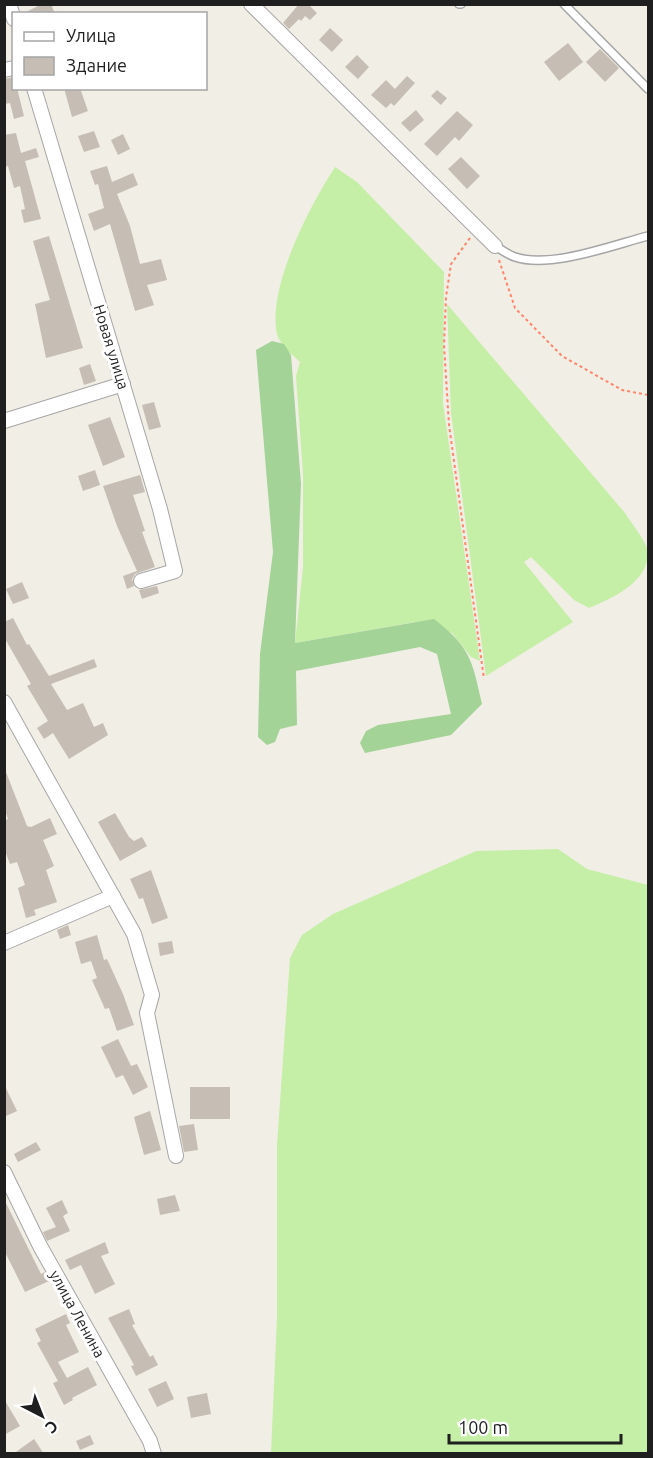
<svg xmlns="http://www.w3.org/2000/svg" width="653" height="1458" viewBox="0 0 653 1458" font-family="Ubuntu,sans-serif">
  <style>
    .grass { fill: #c5efa7 }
    .forest { fill: #a3d397 }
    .building { fill: #c6bdb4 }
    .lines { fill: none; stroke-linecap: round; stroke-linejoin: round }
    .service-casing { stroke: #a6a6a6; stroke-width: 10 }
    .minor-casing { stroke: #a6a6a6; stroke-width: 16 }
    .path { stroke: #ff8468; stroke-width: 2; stroke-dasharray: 3 3; stroke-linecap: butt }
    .service { stroke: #fff; stroke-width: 7 }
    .minor { stroke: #fff; stroke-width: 14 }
    .labels { text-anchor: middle; stroke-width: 6; stroke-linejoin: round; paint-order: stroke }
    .street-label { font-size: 15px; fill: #1f1f1f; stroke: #fff }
  </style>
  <rect width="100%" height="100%" fill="#f1eee5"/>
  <g class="grass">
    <path d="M335 167 357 182 444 272 443 403 480 661 471 657 452 633 415 622 295 643 303 567V475L296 376 300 362C293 355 279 344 277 334 267 287 310 206 335 167Z"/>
    <path d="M447 304 625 513C632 524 642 536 647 548 653 581 611 599 589 608L574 600 531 557 524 562 573 622 486 676 451 413Z"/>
    <polygon points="558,849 587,869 648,885 648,1453 271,1453 277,1318 277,1145 290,958 302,935 333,914 476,851"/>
  </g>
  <path class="forest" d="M272 341 284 344 291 355 301 484 295 643 434 619C471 648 472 660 482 704L451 735 365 753 360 743 366 731 378 725 451 714 437 654 420 647 296 671 297 725 280 729 275 742 267 745 258 737 260 654 273 552 256 350Z"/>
  <g class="building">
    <polygon points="42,4 51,4 55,14 22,14"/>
    <polygon points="299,4 308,4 317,13 310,20 305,16 301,21 299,19 289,29 283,23"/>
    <polygon points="330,28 343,40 332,52 319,40"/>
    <polygon points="568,43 583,62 559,81 544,62"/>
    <polygon points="600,49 619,68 605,82 586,62"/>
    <polygon points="357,55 369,67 358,79 345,67"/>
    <polygon points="407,76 415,83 394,106 391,103 386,108 371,95 386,80 395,89"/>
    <polygon points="14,77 14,88 17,88 24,116 14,119 10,103 4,104 4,79"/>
    <polygon points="64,88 80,88 88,111 72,117"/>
    <polygon points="437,90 447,98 441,105 431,96"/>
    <polygon points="416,110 424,120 410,132 401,123"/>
    <polygon points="457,111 473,125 459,141 455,137 437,156 424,144"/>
    <polygon points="94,131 100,147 84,152 78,136"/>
    <polygon points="16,133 21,153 36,148 39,157 25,161 41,219 24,223 21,210 25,209 20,186 14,188 8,166 4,167 4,135"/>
    <polygon points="123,134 130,149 118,155 111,140"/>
    <polygon points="461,157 480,176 467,189 448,169"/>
    <polygon points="107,166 112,182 133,173 138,185 117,194 130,226 140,264 161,259 167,280 147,285 154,305 135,311 110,224 94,231 88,214 104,208 98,184 95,185 90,171"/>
    <polygon points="49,236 83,348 46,358 35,304 50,300 33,241"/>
    <polygon points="90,364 96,381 84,385 79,368"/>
    <polygon points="154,402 161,427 149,430 142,405"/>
    <polygon points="110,417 125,457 103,466 88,425"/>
    <polygon points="95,470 100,485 83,491 78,476"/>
    <polygon points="140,475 145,492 133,495 145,531 142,532 155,567 135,574 132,579 134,586 127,589 123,576 137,571 117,526 103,486"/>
    <polygon points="22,582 29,598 13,604 6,589"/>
    <polygon points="157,586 159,593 142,599 139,590"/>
    <polygon points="13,618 27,645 29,644 49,676 94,659 97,667 51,684 67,710 83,703 94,727 103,723 108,735 69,759 53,733 44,739 37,728 48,721 27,686 31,684 4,637 4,622"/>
    <polygon points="4,767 27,826 31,827 50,818 57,834 43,840 54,866 46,870 57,902 34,910 36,915 26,918 18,888 25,885 17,862 10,864 4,848 4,821 8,819 4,808"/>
    <polygon points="115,813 129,837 134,841 142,837 147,846 120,861 98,822"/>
    <polygon points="151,870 168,918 152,924 143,898 139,899 130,879"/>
    <polygon points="68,925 71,935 60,939 57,930"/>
    <polygon points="97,935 104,960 107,959 123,994 134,1025 117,1031 109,1008 105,1009 92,980 97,978 91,961 81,964 75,942"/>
    <polygon points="172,941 174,953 160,956 158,943"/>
    <polygon points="118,1039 131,1066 137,1064 148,1087 133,1095 123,1075 116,1078 101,1047"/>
    <polygon points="4,1084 17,1111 4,1117"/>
    <rect x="190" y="1087" width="40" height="32"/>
    <polygon points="150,1111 161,1150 144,1155 134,1117"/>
    <polygon points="194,1124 198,1150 184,1152 179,1126"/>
    <polygon points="36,1142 41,1150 18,1162 14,1154"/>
    <polygon points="175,1195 180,1211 160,1215 157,1199"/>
    <polygon points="4,1199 41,1274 45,1272 49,1281 25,1292 4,1250"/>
    <polygon points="62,1200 68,1213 63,1216 70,1231 47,1241 43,1232 56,1227 46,1208"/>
    <polygon points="105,1242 109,1253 101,1256 115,1284 95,1294 81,1265 70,1270 65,1260"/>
    <polygon points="129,1309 135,1324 132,1325 150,1357 153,1355 158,1365 136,1376 131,1366 134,1365 108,1318"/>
    <polygon points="66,1314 70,1323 66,1325 79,1352 58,1362 67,1378 88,1367 97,1385 72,1398 73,1400 64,1405 53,1383 58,1381 37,1343 41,1341 35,1329"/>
    <polygon points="166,1381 174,1399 157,1407 148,1389"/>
    <polygon points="207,1393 211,1414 191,1418 187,1397"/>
    <polygon points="4,1399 20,1426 4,1435"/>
    <polygon points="90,1435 94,1444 80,1450 76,1441"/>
    <polygon points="34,1439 44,1454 13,1454"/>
  </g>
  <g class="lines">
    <g class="service-casing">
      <g id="service">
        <polyline points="459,4 461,4"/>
        <polyline points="564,4 648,89"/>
        <path d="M495 246C501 249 508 255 515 257 550 269 613 245 648 236"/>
      </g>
    </g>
    <g class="minor-casing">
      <g id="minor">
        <polyline points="9,4 14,19"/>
        <polyline points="251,4 495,246"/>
        <polyline points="4,70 14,68"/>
        <polyline points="34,88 160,509 175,571 141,581"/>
        <polyline points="4,421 123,384"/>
        <polyline points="4,702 134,934 152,995 147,1013 176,1156"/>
        <polyline points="4,943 113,896"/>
        <polyline points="4,1172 40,1246 150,1441 154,1454"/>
      </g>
    </g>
    <g class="path">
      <polyline points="470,238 451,264 446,297 444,345 449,425 484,679"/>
      <polyline points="499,260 515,308 562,356 622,390 648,395"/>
    </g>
    <use href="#service" class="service"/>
    <use href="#minor" class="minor"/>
  </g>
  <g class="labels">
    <g class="street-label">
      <text transform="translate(111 347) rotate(73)" y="5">Новая улица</text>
      <text transform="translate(77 1314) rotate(61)" y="5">улица Ленина</text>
    </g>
  </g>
  <rect width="653" height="1458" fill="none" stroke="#1f1f1f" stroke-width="12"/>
  <rect x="12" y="12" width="195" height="78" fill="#ffffff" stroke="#a5a5a5" stroke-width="1.5"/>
  <rect x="24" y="32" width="30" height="9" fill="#ffffff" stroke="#a5a5a5" stroke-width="1.5"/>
  <text x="66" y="42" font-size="18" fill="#1f1f1f">Улица</text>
  <rect x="24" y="57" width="30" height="18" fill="#c6bdb4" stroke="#a5a5a5" stroke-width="1.5"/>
  <text x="66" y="72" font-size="18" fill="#1f1f1f">Здание</text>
  <g transform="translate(42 1416) rotate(138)" stroke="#ffffff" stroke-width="4.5" paint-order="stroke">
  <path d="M0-4.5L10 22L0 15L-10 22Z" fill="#1f1f1f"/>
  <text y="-9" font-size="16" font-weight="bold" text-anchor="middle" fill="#1f1f1f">С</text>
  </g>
  <path d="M449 1434v9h172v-9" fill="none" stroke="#1f1f1f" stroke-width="3"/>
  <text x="458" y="1434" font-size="18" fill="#1f1f1f" stroke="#ffffff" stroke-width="4.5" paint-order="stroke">100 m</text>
</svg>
